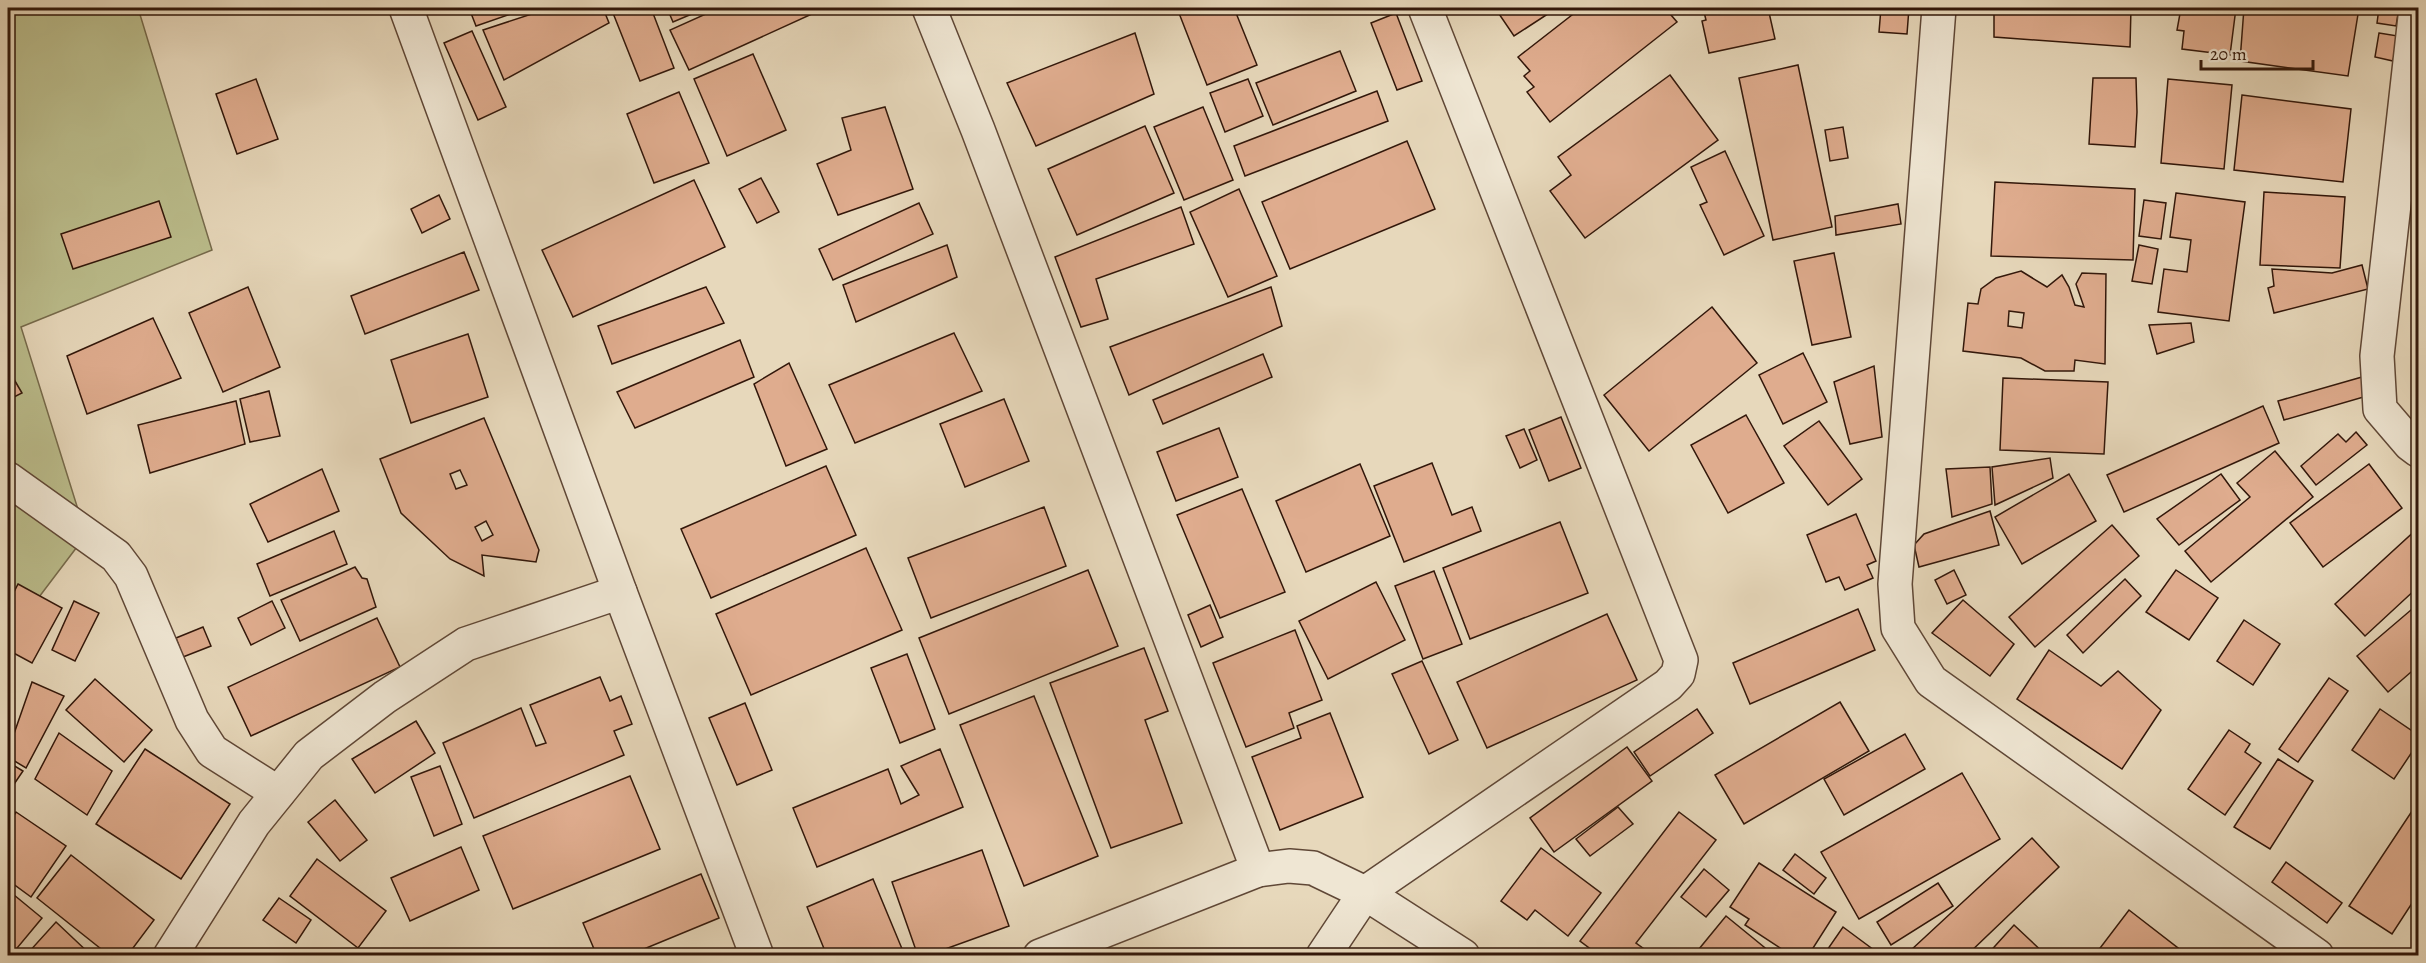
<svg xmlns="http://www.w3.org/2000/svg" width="2426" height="963" viewBox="0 0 2426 963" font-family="Alegreya,serif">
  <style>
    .green { fill: #bbbd8c; stroke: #766a4b; stroke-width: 1.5 }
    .building { fill: #dfac8e; stroke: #32170a; stroke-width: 1.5; fill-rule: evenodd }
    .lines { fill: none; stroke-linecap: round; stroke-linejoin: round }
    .minor-casing { stroke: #5f4736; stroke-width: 36 }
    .minor { stroke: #efe6d3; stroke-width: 33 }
  </style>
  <rect width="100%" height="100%" fill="#e7d8bb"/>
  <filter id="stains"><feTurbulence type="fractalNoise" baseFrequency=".00333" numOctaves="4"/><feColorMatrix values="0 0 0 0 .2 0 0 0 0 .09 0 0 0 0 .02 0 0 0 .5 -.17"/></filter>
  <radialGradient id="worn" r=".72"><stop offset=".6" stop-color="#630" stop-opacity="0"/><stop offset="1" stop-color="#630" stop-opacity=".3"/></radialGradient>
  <polygon class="green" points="8,8 138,8 212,250 21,327 86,535 8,638"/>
  <g class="building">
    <polygon points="469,8 528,8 476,26"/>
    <polygon points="550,8 603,8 609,23 504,80 483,30"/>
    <polygon points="611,8 651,8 674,68 640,81"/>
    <polygon points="667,8 706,8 673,22"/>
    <polygon points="719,8 825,8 689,70 670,30"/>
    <polygon points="1177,8 1234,8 1257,65 1207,85"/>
    <polygon points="1495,8 1557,8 1514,36"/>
    <polygon points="1581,8 1665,8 1677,22 1550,122 1527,92 1534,87 1524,76 1530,71 1518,57"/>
    <polygon points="1703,8 1768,8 1775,39 1709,53 1702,21 1706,20"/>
    <polygon points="1881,8 1909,8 1907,34 1879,32"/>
    <polygon points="1994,8 2131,8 2130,47 1994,37"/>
    <polygon points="2181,8 2236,8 2230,55 2182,49 2184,31 2177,30"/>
    <polygon points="2244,8 2359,8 2348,76 2240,61"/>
    <polygon points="2379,8 2399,8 2396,26 2377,23"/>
    <polygon points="1396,13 1422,81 1397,90 1371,23"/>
    <polygon points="472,31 506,107 478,120 444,43"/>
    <polygon points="1135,33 1154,94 1036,146 1007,83"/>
    <polygon points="2379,33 2398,36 2393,61 2375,57"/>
    <polygon points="1340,51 1356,91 1273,125 1256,83"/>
    <polygon points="753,54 786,130 727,156 694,79"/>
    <polygon points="1798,65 1832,227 1773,240 1739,78"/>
    <polygon points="1670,75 1718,140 1585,238 1550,191 1571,175 1558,157"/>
    <polygon points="2093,78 2136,78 2137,112 2135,147 2089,144"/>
    <polygon points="256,79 278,139 237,154 216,94"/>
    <polygon points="1248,79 1263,116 1225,132 1210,93"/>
    <polygon points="2168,79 2232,85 2224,169 2161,163"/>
    <polygon points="1377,91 1388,121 1245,176 1234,146"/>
    <polygon points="679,92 709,163 654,183 627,114"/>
    <polygon points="2242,95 2351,109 2343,182 2234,170"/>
    <polygon points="885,107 913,189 838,215 817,164 851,150 842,118"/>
    <polygon points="1203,107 1233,180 1184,200 1154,127"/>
    <polygon points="1145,126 1174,193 1077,235 1048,169"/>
    <polygon points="1843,127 1848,158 1830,161 1825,130"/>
    <polygon points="1407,141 1435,209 1290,269 1262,202"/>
    <polygon points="1725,151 1764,236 1724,255 1700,205 1707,202 1691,167"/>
    <polygon points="761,178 779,212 757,223 739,189"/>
    <polygon points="694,180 725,247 573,317 542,250"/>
    <polygon points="1995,182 2135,189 2133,260 1991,256"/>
    <polygon points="1239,189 1277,276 1228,297 1190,212"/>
    <polygon points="2264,192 2345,197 2340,268 2260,265"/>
    <polygon points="2176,193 2245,202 2229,321 2158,312 2164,269 2187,272 2191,240 2170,237"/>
    <polygon points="439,195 450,219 422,233 411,209"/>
    <polygon points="2144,200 2166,203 2161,239 2139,236"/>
    <polygon points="159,201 171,237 73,269 61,234"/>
    <polygon points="919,203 933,234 833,280 819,249"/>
    <polygon points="1898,204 1901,224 1836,235 1835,216"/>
    <polygon points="1181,207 1194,244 1096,279 1108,319 1081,327 1055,257"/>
    <polygon points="947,245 957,277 856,322 843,285"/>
    <polygon points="2139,245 2158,249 2152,284 2132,281"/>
    <polygon points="464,252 479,290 365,334 351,296"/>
    <polygon points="1834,253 1851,337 1812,345 1794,261"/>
    <polygon points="2362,265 2368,289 2274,313 2268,288 2274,286 2272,269 2332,273"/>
    <path d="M2021 271 2047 287 2062 275 2069 287 2075 305 2084 307 2076 284 2082 273 2106 274 2105 364 2075 360 2074 371H2045L2021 358 1963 351 1968 303 1978 304 1981 289 1996 278ZM2009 311 2024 313 2022 328 2008 326Z"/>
    <polygon points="248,287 280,367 223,392 189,313"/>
    <polygon points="706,287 724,323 612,364 598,326"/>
    <polygon points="1271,287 1282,326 1129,395 1110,347"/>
    <polygon points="1712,307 1757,363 1649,451 1604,395"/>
    <polygon points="153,318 181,378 87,414 67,356"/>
    <polygon points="2191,323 2194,342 2157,354 2149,325"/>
    <polygon points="954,333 982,391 855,443 829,385"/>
    <polygon points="468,334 488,397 411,423 391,360"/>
    <polygon points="740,340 754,377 635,428 617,392"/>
    <polygon points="1803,353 1827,402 1783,424 1759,375"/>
    <polygon points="1263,354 1272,377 1163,424 1153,400"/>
    <polygon points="789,363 827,449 786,466 754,384"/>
    <polygon points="1874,366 1882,437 1850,444 1834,382"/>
    <polygon points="8,369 22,393 8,400"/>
    <polygon points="2362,377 2367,396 2284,420 2278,401"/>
    <polygon points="2003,378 2108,382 2104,454 2000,450"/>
    <polygon points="269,391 280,436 250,442 240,399"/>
    <polygon points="1004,399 1029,461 965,487 940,424"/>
    <polygon points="236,401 245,444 150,473 138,425"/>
    <polygon points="2263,406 2279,443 2124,512 2107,475"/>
    <polygon points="1746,415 1784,483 1728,513 1691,445"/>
    <polygon points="1561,417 1581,468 1549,481 1529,430"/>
    <path d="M484 418 539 550 536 562 482 555 484 576 450 559 401 513 380 459ZM460 470 467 485 456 489 450 474ZM486 521 493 535 482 541 475 527Z"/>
    <polygon points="1819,421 1862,479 1828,505 1784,446"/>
    <polygon points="1219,428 1238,477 1176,501 1157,452"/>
    <polygon points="1524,429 1537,460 1520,468 1506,436"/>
    <polygon points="2356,432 2367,445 2316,485 2301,466 2338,434 2346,442"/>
    <polygon points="2275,451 2313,497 2211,582 2185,551 2250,497 2237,483"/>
    <polygon points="2050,458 2053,478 1995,505 1992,467"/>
    <polygon points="1432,463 1452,515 1472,507 1481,531 1404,562 1374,486"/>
    <polygon points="1360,464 1390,536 1306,572 1276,501"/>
    <polygon points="2369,464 2402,508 2323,567 2290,523"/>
    <polygon points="826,466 856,535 711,598 681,529"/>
    <polygon points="1990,467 1992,504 1952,517 1946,469"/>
    <polygon points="322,469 339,511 268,542 250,504"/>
    <polygon points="2069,474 2096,521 2022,564 1995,517"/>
    <polygon points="2221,474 2240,500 2179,545 2157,519"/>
    <polygon points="1242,489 1285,592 1220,618 1177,515"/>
    <polygon points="1044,507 1066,566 931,618 908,558"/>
    <polygon points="1990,511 1999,545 1919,567 1914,545 1924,534"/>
    <polygon points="1856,514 1876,561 1867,565 1873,578 1845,590 1839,577 1826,582 1807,535"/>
    <polygon points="1560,522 1588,593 1470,639 1443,568"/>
    <polygon points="2112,525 2139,556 2035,647 2009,617"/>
    <polygon points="2418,528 2418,587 2365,636 2335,604"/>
    <polygon points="334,531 347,564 270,596 257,564"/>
    <polygon points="866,548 902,630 751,695 716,614"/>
    <polygon points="355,567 362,578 367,579 376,607 300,641 281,600"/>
    <polygon points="1088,570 1118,646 949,714 919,638"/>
    <polygon points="1954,570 1966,595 1947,604 1935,580"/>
    <polygon points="2176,570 2218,598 2189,640 2146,612"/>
    <polygon points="1434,571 1462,644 1423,659 1395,586"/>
    <polygon points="2125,579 2141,596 2083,653 2067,635"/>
    <polygon points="1376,582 1405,640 1328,679 1299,621"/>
    <polygon points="18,584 62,608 32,663 8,650 8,604"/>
    <polygon points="1963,600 2014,644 1990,676 1932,633"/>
    <polygon points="74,601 99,613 75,661 52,650"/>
    <polygon points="272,601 285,628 251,645 238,618"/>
    <polygon points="2418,604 2418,666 2388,692 2357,656"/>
    <polygon points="1210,605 1223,637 1201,647 1188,615"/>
    <polygon points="1858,609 1875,650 1750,704 1733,663"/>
    <polygon points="1607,614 1637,680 1487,748 1457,682"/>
    <polygon points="377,618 400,667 251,736 228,687"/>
    <polygon points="2244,620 2280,644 2253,685 2217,661"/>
    <polygon points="203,627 211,646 183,657 176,638"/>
    <polygon points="1295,630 1322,700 1289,713 1294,728 1246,747 1213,663"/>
    <polygon points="1144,648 1168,711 1145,720 1182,823 1111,848 1050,683"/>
    <polygon points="2049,650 2101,686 2118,671 2161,710 2122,769 2017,699"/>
    <polygon points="907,654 935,729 900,743 871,668"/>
    <polygon points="1422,661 1458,740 1429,754 1392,674"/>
    <polygon points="600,677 610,701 621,696 632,724 614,731 624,755 474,818 443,743 521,708 536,746 546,743 530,705"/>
    <polygon points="2329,678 2348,691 2298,762 2279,749"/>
    <polygon points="95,679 152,730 124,762 66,710"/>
    <polygon points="32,682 64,696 26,768 8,757 8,751"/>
    <polygon points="1034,696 1098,856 1024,886 960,725"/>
    <polygon points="1840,702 1869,751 1744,824 1715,775"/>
    <polygon points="745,703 772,770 737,785 709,718"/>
    <polygon points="1697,709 1713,733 1650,776 1634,752"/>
    <polygon points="2380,709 2418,735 2418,743 2394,779 2352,750"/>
    <polygon points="1330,713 1363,797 1280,830 1252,757 1301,738 1297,726"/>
    <polygon points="416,721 435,753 375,793 352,759"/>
    <polygon points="2229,730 2250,744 2245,752 2261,763 2225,815 2188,789"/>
    <polygon points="59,733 112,771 87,815 35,779"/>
    <polygon points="1905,734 1925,769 1844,815 1824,779"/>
    <polygon points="1627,747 1652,781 1554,852 1530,818"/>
    <polygon points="145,749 230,804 181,879 96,824"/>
    <polygon points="940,749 963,807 817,867 793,808 888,769 901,804 919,795 901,766"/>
    <polygon points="2278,759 2313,781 2270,849 2234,827"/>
    <polygon points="8,762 23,771 8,793"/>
    <polygon points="440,766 462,824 434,836 411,777"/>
    <polygon points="1962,773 2000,839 1859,919 1821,852"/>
    <polygon points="630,776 660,849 513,909 483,836"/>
    <polygon points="335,800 367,840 340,861 308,822"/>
    <polygon points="2418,802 2418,894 2392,934 2349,906"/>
    <polygon points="1618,807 1633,824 1590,856 1576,839"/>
    <polygon points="16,812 66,846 31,897 8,880 8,825"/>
    <polygon points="1679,812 1716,840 1636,943 1654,956 1600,956 1580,941"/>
    <polygon points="2032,838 2059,867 1966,956 1916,956 1911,950"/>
    <polygon points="461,847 479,890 410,921 391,878"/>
    <polygon points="1541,848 1601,893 1568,936 1535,910 1527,920 1501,901"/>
    <polygon points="982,850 1009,926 926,956 918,956 892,882"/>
    <polygon points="1795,854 1826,878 1814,894 1783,870"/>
    <polygon points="71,855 154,920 127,956 110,956 37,898"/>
    <polygon points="317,859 386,911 358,948 290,896"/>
    <polygon points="2286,862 2342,903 2327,923 2272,882"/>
    <polygon points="1759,863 1836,912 1808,956 1800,956 1793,951 1791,955 1745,925 1749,919 1730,907"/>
    <polygon points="1704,869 1729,890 1706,917 1681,897"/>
    <polygon points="701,874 719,918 627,956 597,956 583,923"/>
    <polygon points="873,879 905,956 827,956 807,907"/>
    <polygon points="1938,883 1953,906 1891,945 1877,922"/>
    <polygon points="8,890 42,918 13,953 8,948"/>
    <polygon points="279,898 311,920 296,943 263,920"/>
    <polygon points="2129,910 2178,948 2172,956 2094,956"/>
    <polygon points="1726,916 1775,956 1708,956 1699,949"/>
    <polygon points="56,922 92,956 28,956 27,954"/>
    <polygon points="2014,925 2047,956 1986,956"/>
    <polygon points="1843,927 1882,956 1823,956"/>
  </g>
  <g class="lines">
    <g class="minor-casing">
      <g id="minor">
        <polyline points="406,8 620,592 757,956"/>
        <polyline points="929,8 978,130 1258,870"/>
        <polyline points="1939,8 1895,584 1898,628 1931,681 2317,956"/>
        <polyline points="2416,8 2377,356 2380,409 2410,444 2418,450"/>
        <polyline points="8,479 116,556 131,576 192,720 212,751 278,793"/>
        <polyline points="170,956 254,823 309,755 385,697 466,644 620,592"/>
        <polyline points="1040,956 1258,870 1289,866 1313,868 1365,893 1463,956"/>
        <polyline points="1323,956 1365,893 1668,685 1678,674 1681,660 1425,8"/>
      </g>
    </g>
    <use href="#minor" class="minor"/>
  </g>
  <rect width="2426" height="963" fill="none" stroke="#e7d8bb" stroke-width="30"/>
  <rect x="9" y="9" width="2408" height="945" fill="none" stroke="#32170a" stroke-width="3"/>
  <rect x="15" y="15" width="2396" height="933" fill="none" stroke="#32170a" stroke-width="1.5"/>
  <path d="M2201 60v9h112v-9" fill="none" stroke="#32170a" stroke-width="3"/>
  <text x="2210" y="60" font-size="18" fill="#32170a" stroke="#efe6d3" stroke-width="4.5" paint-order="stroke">20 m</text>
  <rect width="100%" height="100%" filter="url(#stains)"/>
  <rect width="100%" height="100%" fill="url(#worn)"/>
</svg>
